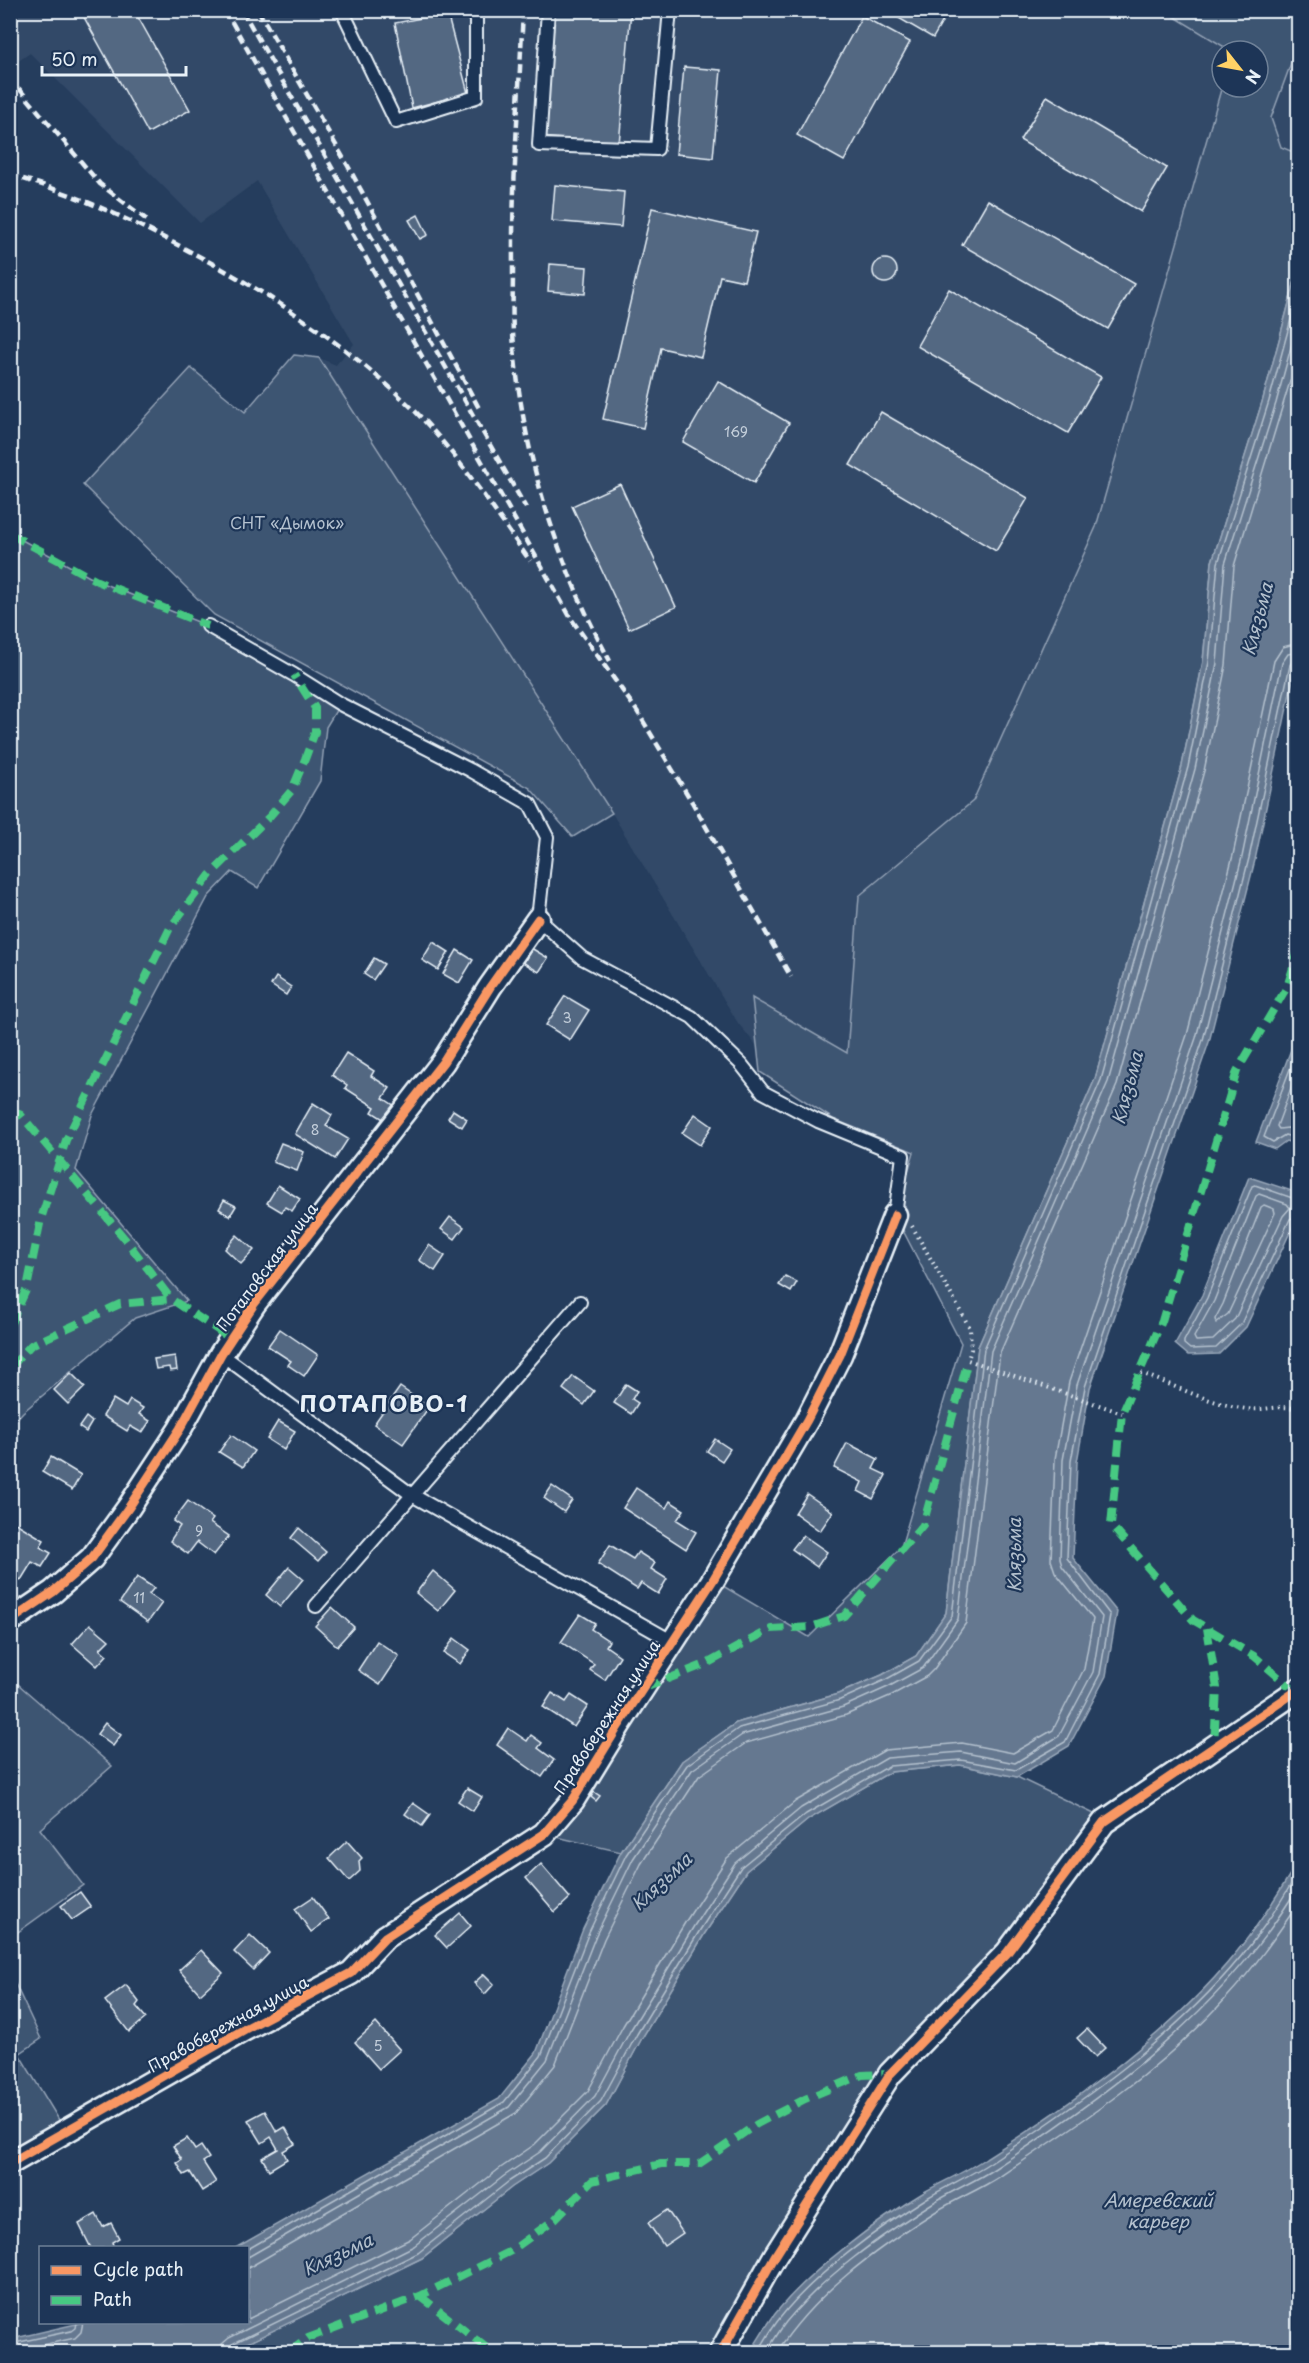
<svg xmlns="http://www.w3.org/2000/svg" width="1309" height="2363" viewBox="0 0 1309 2363" font-family="'Playpen Sans',sans-serif">
  <style>
    .built { fill: #334a68; fill-rule: evenodd }
    .green { fill: #3e5472; stroke: #93a2b5; stroke-width: 1.5 }
    .water { fill: #657890; stroke: #99a8ba; stroke-width: 1.5 }
    .lines { fill: none; stroke-linecap: round; stroke-linejoin: round }
    .shore { stroke: #b4c1ce; stroke-width: 1.5 }
    .building { fill: #536782; stroke: #e8f1f8; stroke-width: 1.5 }
    .lane-casing { stroke: #e8f1f8; stroke-width: 16 }
    .street-casing { stroke: #e8f1f8; stroke-width: 27 }
    .path { stroke: #e8f1f8; stroke-width: 4; stroke-dasharray: 1.5 4.5; stroke-linecap: butt }
    .lane { stroke: #1d3557; stroke-width: 12 }
    .street { stroke: #1d3557; stroke-width: 22 }
    .rail { stroke: #e8f1f8; stroke-width: 4.5; stroke-dasharray: 9 4.5; stroke-linecap: butt }
    .quiet { stroke: #46c982; stroke-width: 8; stroke-dasharray: 15 8; stroke-linecap: butt }
    .cycleway-casing { stroke: #1d3557; stroke-width: 13 }
    .cycleway { stroke: #f99763; stroke-width: 9 }
    .labels { text-anchor: middle; stroke-width: 4.5; stroke-linejoin: round; paint-order: stroke }
    .number-label { font-size: 14px; fill: #c3ceda }
    .park-label { font-size: 16px; fill: #b5c2d0; stroke: #1d3557 }
    .street-label { font-size: 16px; fill: #e8f1f8; stroke: #1d3557 }
    .water-label { font-size: 18px; font-style: italic; fill: #b4c1ce; stroke: #1d3557 }
    .district-label { font-size: 22px; font-weight: bold; letter-spacing: 1.5px; fill: #e8f1f8; stroke: #1d3557 }
  </style>
  <rect width="100%" height="100%" fill="#253d5d"/>
  <filter id="ink" filterUnits="userSpaceOnUse"><feTurbulence type="fractalNoise" baseFrequency=".0167" numOctaves="2"/><feDisplacementMap in="SourceGraphic" scale="12" xChannelSelector="R" yChannelSelector="G"/><feConvolveMatrix kernelMatrix="1 2 1 2 8 2 1 2 1" color-interpolation-filters="sRGB"/></filter>
  <g filter="url(#ink)">
    <path class="built" d="M11 10 1298 11V270L1095 1079 792 1089 738 1023 612 813 319 358 336 365 354 344 257 181 200 223 30 53 11 66ZM1222 51H1258V87H1222Z"/>
    <g class="green">
      <polygon points="1262,10 1298,11 1298,44 1271,118 1281,147 1293,152 1298,148 1298,270 1263,399 1212,562 1203,661 1182,766 1095,1079 978,1347 946,1613 916,1656 882,1675 838,1694 736,1723 682,1761 621,1852 544,1834 713,1580 809,1637 901,1547 961,1343 895,1215 914,1152 833,1119 760,1072 752,998 847,1053 859,896 973,801 1096,527 1222,86 1258,87 1258,51 1231,51 1165,11"/>
      <polygon points="294,355 319,358 612,813 573,837 530,788 214,615 83,485 191,368 245,412"/>
      <polygon points="11,534 97,581 208,626 340,704 326,727 320,781 258,888 232,872 208,897 92,1115 76,1170 187,1301 135,1318 23,1412 11,1425"/>
      <polygon points="11,1678 112,1766 40,1829 83,1885 11,1937"/>
      <polygon points="960,1765 1017,1777 1092,1813 1104,1822 890,2074 721,2352 229,2352 422,2258 512,2187 548,2163 606,2105 642,2038 705,1933 746,1871 809,1819 890,1772"/>
      <polygon points="10,1973 41,2039 19,2054 67,2133 10,2163"/>
    </g>
    <g class="water">
      <polygon points="1298,270 1298,655 1255,860 1209,1042 1090,1388 1077,1462 1073,1558 1117,1612 1106,1676 1069,1746 1017,1777 960,1765 890,1772 809,1819 746,1871 705,1933 642,2038 606,2105 548,2163 512,2187 422,2258 229,2352 11,2352 11,2339 80,2323 248,2322 248,2248 237,2247 499,2099 536,2053 583,1929 621,1852 682,1761 736,1723 838,1694 882,1675 916,1656 946,1613 978,1347 1095,1079 1182,766 1203,662 1212,562 1263,399"/>
      <polygon points="1298,1031 1298,1161 1296,1144 1286,1141 1275,1149 1256,1142"/>
      <polygon points="1249,1177 1295,1192 1298,1198 1298,1215 1246,1327 1219,1354 1188,1355 1175,1344 1202,1295"/>
      <path d="M1298 1861V2352H750C758 2340 766 2326 775 2314 809 2271 879 2219 926 2191 946 2180 967 2171 986 2158 1076 2101 1181 2026 1246 1940 1265 1915 1282 1888 1298 1861Z"/>
    </g>
    <g class="lines">
      <g class="shore">
        <polyline points="1298,1048 1264,1137 1273,1142 1285,1135 1298,1139"/>
        <polyline points="1298,1069 1277,1126 1279,1129 1288,1128 1298,1131"/>
        <polygon points="1259,1194 1287,1204 1290,1208 1283,1216 1235,1319 1213,1340 1196,1341 1194,1337 1214,1301 1256,1196"/>
        <polyline points="1298,1200 1255,1185 1252,1186 1207,1298 1184,1341 1184,1344 1190,1349 1216,1348 1241,1324 1290,1219 1298,1215"/>
        <polygon points="1264,1205 1274,1209 1275,1213 1228,1314 1216,1323 1215,1319 1223,1304 1261,1207"/>
        <polyline points="248,2249 504,2102 541,2056 589,1932 626,1855 687,1765 739,1728 840,1700 885,1680 919,1661 952,1616 984,1349 1101,1080 1188,767 1209,662 1218,563 1269,401 1298,293"/>
        <polyline points="248,2257 509,2107 547,2060 596,1935 633,1859 692,1770 742,1735 843,1707 888,1687 923,1668 958,1619 991,1351 1108,1082 1195,769 1217,663 1225,564 1276,403 1298,321"/>
        <polyline points="248,2268 516,2113 555,2065 604,1939 641,1864 699,1776 746,1743 846,1715 892,1695 927,1676 934,1669 966,1623 1000,1353 1117,1085 1204,771 1226,665 1234,566 1298,355"/>
        <polyline points="248,2319 410,2239 499,2169 534,2145 588,2091 623,2026 686,1921 727,1858 796,1801 885,1750 962,1743 1013,1753 1053,1730 1084,1669 1093,1619 1055,1572 1051,1560 1055,1459 1069,1382 1187,1035 1233,855 1274,661 1283,647 1298,643"/>
        <polyline points="10,2344 71,2331 75,2328 76,2322"/>
        <polyline points="10,2352 75,2338 81,2332 83,2322"/>
        <polyline points="221,2352 222,2344 229,2338 414,2246 504,2176 540,2152 595,2096 630,2031 694,1926 735,1863 801,1808 887,1758 961,1752 1015,1763 1059,1736 1093,1672 1102,1617 1062,1566 1060,1559 1063,1460 1077,1385 1196,1038 1242,857 1282,663 1288,654 1298,652"/>
        <polyline points="228,2352 232,2344 418,2253 508,2182 545,2158 601,2101 637,2034 700,1930 741,1867 806,1814 889,1766 961,1760 1016,1770 1065,1742 1100,1674 1110,1615 1067,1558 1071,1461 1085,1387 1203,1040 1249,858 1290,665 1293,660 1298,659"/>
        <path d="M758 2352C765 2341 771 2329 780 2318 814 2274 880 2227 927 2198 948 2185 970 2176 991 2162 1084 2100 1181 2034 1251 1944 1268 1922 1284 1897 1298 1872"/>
        <path d="M766 2352C773 2342 779 2331 786 2322 825 2275 879 2237 931 2204 951 2191 974 2182 994 2169 1111 2092 1225 2009 1298 1887"/>
        <path d="M777 2352C815 2293 876 2249 935 2212 956 2199 979 2190 999 2177 1079 2124 1163 2069 1227 1997 1254 1968 1276 1936 1298 1904"/>
      </g>
    </g>
    <g class="building">
      <polygon points="80,10 134,10 190,110 148,133"/>
      <polygon points="553,10 631,10 619,144 541,137"/>
      <polygon points="885,10 949,10 933,38"/>
      <polygon points="447,13 468,93 412,108 395,23"/>
      <polygon points="862,16 910,42 844,161 797,135"/>
      <polygon points="684,67 721,70 713,158 676,154"/>
      <polygon points="1047,96 1167,168 1141,212 1020,140"/>
      <polygon points="555,185 624,192 621,227 552,221"/>
      <polygon points="988,200 1134,284 1108,329 962,245"/>
      <polygon points="652,208 756,232 744,281 720,276 701,357 661,348 643,428 603,419"/>
      <polygon points="418,215 428,235 420,239 409,220"/>
      <circle cx="885" cy="271" r="12"/>
      <polygon points="550,264 587,267 585,294 548,291"/>
      <polygon points="949,289 1101,377 1068,433 917,346"/>
      <polygon points="718,381 789,423 754,483 683,442"/>
      <polygon points="881,412 1028,498 996,551 850,465"/>
      <polygon points="620,484 676,607 629,629 572,506"/>
      <polygon points="433,942 449,952 438,970 422,960"/>
      <polygon points="531,948 548,958 539,972 524,963"/>
      <polygon points="457,950 473,960 459,983 443,974"/>
      <polygon points="374,958 384,964 373,980 364,974"/>
      <polygon points="276,977 291,987 286,995 271,985"/>
      <polygon points="565,996 589,1010 570,1040 546,1025"/>
      <polygon points="346,1053 374,1071 371,1076 390,1088 383,1098 398,1108 388,1122 372,1112 375,1107 345,1088 347,1085 332,1075"/>
      <polygon points="313,1103 332,1115 326,1126 348,1139 335,1159 295,1134"/>
      <polygon points="453,1110 467,1119 462,1127 448,1118"/>
      <polygon points="695,1114 712,1126 700,1145 682,1133"/>
      <polygon points="281,1143 304,1152 297,1171 273,1162"/>
      <polygon points="278,1185 300,1199 292,1211 285,1207 282,1212 267,1203"/>
      <polygon points="224,1200 236,1206 230,1216 219,1209"/>
      <polygon points="450,1217 464,1227 455,1239 441,1229"/>
      <polygon points="237,1235 254,1250 241,1264 225,1249"/>
      <polygon points="429,1245 445,1256 435,1271 419,1260"/>
      <polygon points="785,1276 797,1282 791,1292 779,1285"/>
      <polygon points="280,1329 318,1355 304,1376 288,1365 291,1361 268,1346"/>
      <polygon points="175,1356 177,1370 170,1371 169,1367 156,1369 154,1359"/>
      <polygon points="71,1373 85,1387 68,1404 54,1390"/>
      <polygon points="573,1376 594,1391 584,1405 563,1389"/>
      <polygon points="626,1384 637,1391 632,1399 638,1403 631,1414 614,1403"/>
      <polygon points="400,1387 429,1407 403,1444 374,1424"/>
      <polygon points="113,1399 126,1407 130,1400 143,1408 139,1414 150,1421 142,1433 130,1426 127,1431 103,1416"/>
      <polygon points="86,1417 92,1422 86,1432 79,1427"/>
      <polygon points="278,1421 295,1431 284,1450 267,1439"/>
      <polygon points="231,1435 254,1451 243,1467 219,1452"/>
      <polygon points="715,1439 730,1449 722,1461 707,1451"/>
      <polygon points="847,1443 878,1459 873,1469 886,1475 873,1499 858,1491 862,1482 834,1468"/>
      <polygon points="51,1457 81,1475 72,1490 42,1472"/>
      <polygon points="552,1486 572,1500 564,1512 544,1498"/>
      <polygon points="636,1488 666,1508 670,1501 684,1510 677,1520 696,1532 686,1549 623,1508"/>
      <polygon points="807,1494 833,1512 820,1531 795,1513"/>
      <polygon points="188,1501 213,1519 210,1523 229,1536 214,1555 197,1542 188,1554 170,1541 180,1526 173,1521"/>
      <polygon points="14,1522 44,1540 40,1547 51,1553 42,1567 32,1562 21,1580 10,1574 10,1527"/>
      <polygon points="299,1528 326,1552 318,1561 291,1538"/>
      <polygon points="803,1535 827,1552 817,1567 792,1549"/>
      <polygon points="610,1545 633,1559 638,1552 655,1563 651,1569 667,1579 658,1594 641,1583 637,1589 598,1564"/>
      <polygon points="289,1567 303,1579 280,1607 266,1595"/>
      <polygon points="433,1571 455,1590 438,1611 416,1593"/>
      <polygon points="137,1577 154,1588 149,1594 162,1603 148,1622 120,1602"/>
      <polygon points="332,1607 354,1627 337,1646 315,1626"/>
      <polygon points="580,1614 595,1623 591,1629 609,1641 606,1646 620,1656 605,1680 590,1670 594,1664 561,1642"/>
      <polygon points="90,1624 109,1640 100,1649 107,1655 97,1666 72,1644"/>
      <polygon points="454,1638 470,1650 460,1664 444,1653"/>
      <polygon points="377,1641 399,1656 380,1685 358,1670"/>
      <polygon points="552,1693 566,1702 571,1695 588,1706 574,1727 543,1707"/>
      <polygon points="105,1723 121,1735 113,1746 97,1734"/>
      <polygon points="508,1728 527,1741 531,1735 542,1743 538,1748 554,1760 542,1777 497,1745"/>
      <polygon points="467,1788 482,1797 473,1811 458,1801"/>
      <polygon points="594,1792 600,1796 596,1801 591,1797"/>
      <polygon points="413,1803 430,1815 422,1826 405,1814"/>
      <polygon points="347,1841 362,1858 359,1861 360,1871 349,1881 329,1858"/>
      <polygon points="541,1864 570,1898 555,1912 526,1878"/>
      <polygon points="80,1892 91,1907 72,1920 61,1906"/>
      <polygon points="313,1897 329,1919 311,1932 295,1909"/>
      <polygon points="460,1913 471,1926 447,1948 435,1935"/>
      <polygon points="250,1935 269,1953 253,1970 234,1952"/>
      <polygon points="201,1950 223,1973 200,1994 179,1970"/>
      <polygon points="484,1974 494,1984 485,1994 474,1983"/>
      <polygon points="126,1985 139,2002 136,2006 146,2018 129,2032 105,2001"/>
      <polygon points="376,2023 400,2050 379,2069 355,2042"/>
      <polygon points="1087,2029 1105,2048 1095,2057 1077,2038"/>
      <polygon points="265,2111 277,2132 285,2127 295,2144 283,2151 287,2159 269,2170 262,2158 278,2149 271,2137 262,2143 248,2120"/>
      <polygon points="187,2138 195,2150 201,2146 209,2158 203,2162 216,2182 202,2191 190,2172 184,2175 177,2163 182,2160 173,2146"/>
      <polygon points="667,2210 683,2233 664,2246 648,2223"/>
      <polygon points="96,2214 103,2227 111,2223 119,2238 112,2242 114,2248 91,2248 79,2224"/>
    </g>
    <g class="lines">
      <g class="lane-casing">
        <g id="lane">
          <polyline points="342,10 396,122 476,97 476,10"/>
          <polyline points="548,10 539,145 657,149 670,10"/>
          <polyline points="208,626 294,675 340,704 470,770 530,804 547,837 538,919 582,958 692,1017 741,1064 763,1092 818,1121 903,1156 895,1215"/>
          <polyline points="221,1354 412,1495 673,1642"/>
          <polyline points="316,1606 580,1302"/>
        </g>
      </g>
      <g class="street-casing">
        <g id="street">
          <polyline points="10,1621 53,1592 92,1558 129,1507 180,1429 221,1354 254,1304 443,1062 490,987 538,919"/>
          <polyline points="10,2163 245,2029 351,1973 385,1937 544,1834 573,1800 619,1725 713,1580 807,1420 840,1355 895,1215"/>
          <polyline points="721,2352 775,2256 890,2074 1007,1953 1104,1822 1298,1690"/>
        </g>
      </g>
      <g class="path">
        <polyline points="912,1226 970,1328 971,1349 968,1360 1122,1413"/>
        <path d="M1141 1373C1175 1386 1211 1404 1247 1409 1264 1411 1282 1404 1298 1409"/>
      </g>
      <use href="#lane" class="lane"/>
      <use href="#street" class="street"/>
      <g class="rail">
        <polyline points="225,10 572,620 637,711 692,802 791,977"/>
        <polyline points="242,10 526,508"/>
        <polyline points="258,10 348,166 480,410"/>
        <path d="M523 10C519 97 512 183 513 269 513 290 512 312 513 333 520 447 556 561 610 661"/>
        <polyline points="10,78 100,184 147,220"/>
        <path d="M10 175C74 193 131 220 189 251 269 293 346 344 411 407 457 453 493 509 530 561"/>
      </g>
      <g class="quiet">
        <polyline points="10,534 97,581 208,626"/>
        <polyline points="10,1110 21,1115 125,1239 171,1299"/>
        <polyline points="10,1325 27,1288 41,1219 66,1140 170,928 210,875 270,816 292,790 305,759 315,732 315,708 294,675"/>
        <polyline points="10,1368 31,1345 120,1304 171,1299 231,1339"/>
        <polyline points="1207,1628 1217,1688 1214,1747"/>
        <polyline points="645,1688 708,1663 771,1629 811,1627 844,1616 923,1525 968,1360"/>
        <polyline points="1296,1692 1254,1656 1193,1620 1111,1525 1122,1413 1162,1321 1237,1071 1287,987 1298,952"/>
        <polyline points="420,2296 492,2352"/>
        <polyline points="289,2352 308,2338 420,2296 511,2251 555,2219 592,2181 661,2164 699,2164 757,2124 805,2099 862,2075 890,2074"/>
      </g>
      <g class="cycleway-casing">
        <g id="cycleway">
          <polyline points="10,1621 53,1592 92,1558 129,1507 180,1429 221,1354 254,1304 443,1062 490,987 538,919"/>
          <polyline points="10,2163 245,2029 351,1973 385,1937 544,1834 573,1800 619,1725 713,1580 807,1420 840,1355 895,1215"/>
          <polyline points="721,2352 775,2256 890,2074 1007,1953 1104,1822 1298,1690"/>
        </g>
      </g>
      <use href="#cycleway" class="cycleway"/>
    </g>
  </g>
  <g class="labels">
    <g class="number-label">
      <text x="736" y="437">169</text>
      <text x="567" y="1023">3</text>
      <text x="315" y="1135">8</text>
      <text x="199" y="1536">9</text>
      <text x="139" y="1603">11</text>
      <text x="378" y="2051">5</text>
    </g>
    <g class="park-label">
      <text x="287" y="529">СНТ «Дымок»</text>
    </g>
    <g class="street-label">
      <text transform="translate(267 1267) rotate(-53)" y="6">Потаповская улица</text>
      <text transform="translate(607 1717) rotate(-57)" y="6">Правобережная улица</text>
      <text transform="translate(228 2024) rotate(-29)" y="6">Правобережная улица</text>
    </g>
    <g class="water-label">
      <text transform="translate(1258 619) rotate(-75)" y="6">Клязьма</text>
      <text transform="translate(1128 1088) rotate(-75)" y="6">Клязьма</text>
      <text transform="translate(1015 1555) rotate(-90)" y="6">Клязьма</text>
      <text transform="translate(662 1882) rotate(-43)" y="6">Клязьма</text>
      <text x="1158" y="2207">Амеревский<tspan x="1158" dy="21">карьер</tspan></text>
      <text transform="translate(338 2255) rotate(-25)" y="6">Клязьма</text>
    </g>
    <g class="district-label">
      <text x="384" y="1412">ПОТАПОВО-1</text>
    </g>
  </g>
  <rect width="1309" height="2363" fill="none" stroke="#1d3557" stroke-width="36"/>
  <rect x="18" y="18" width="1273" height="2327" fill="none" stroke="#e8f1f8" stroke-width="2" filter="url(#ink)"/>
  <rect x="39" y="2246" width="210" height="78" fill="#1d3557" stroke="#6e8097" stroke-width="1.5"/>
  <rect x="51" y="2266" width="30" height="9" fill="#f99763" stroke="#6e8097" stroke-width="1.5"/>
  <text x="93" y="2276" font-size="18" fill="#e8f1f8">Cycle path</text>
  <rect x="51" y="2296" width="30" height="9" fill="#46c982" stroke="#6e8097" stroke-width="1.5"/>
  <text x="93" y="2306" font-size="18" fill="#e8f1f8">Path</text>
  <g transform="translate(1240 69) rotate(121)"><circle r="28" fill="#1d3557" stroke="#6e8097" stroke-width="1.5"/>
  <path d="M0-4.5L10 22L0 15L-10 22Z" fill="#ffd166"/>
  <text y="-9" font-size="16" font-weight="bold" text-anchor="middle" fill="#e8f1f8">N</text>
  </g>
  <path d="M42 66v9h144v-9" fill="none" stroke="#e8f1f8" stroke-width="3"/>
  <text x="51" y="66" font-size="18" fill="#e8f1f8" stroke="#1d3557" stroke-width="4.5" paint-order="stroke">50 m</text>
</svg>
